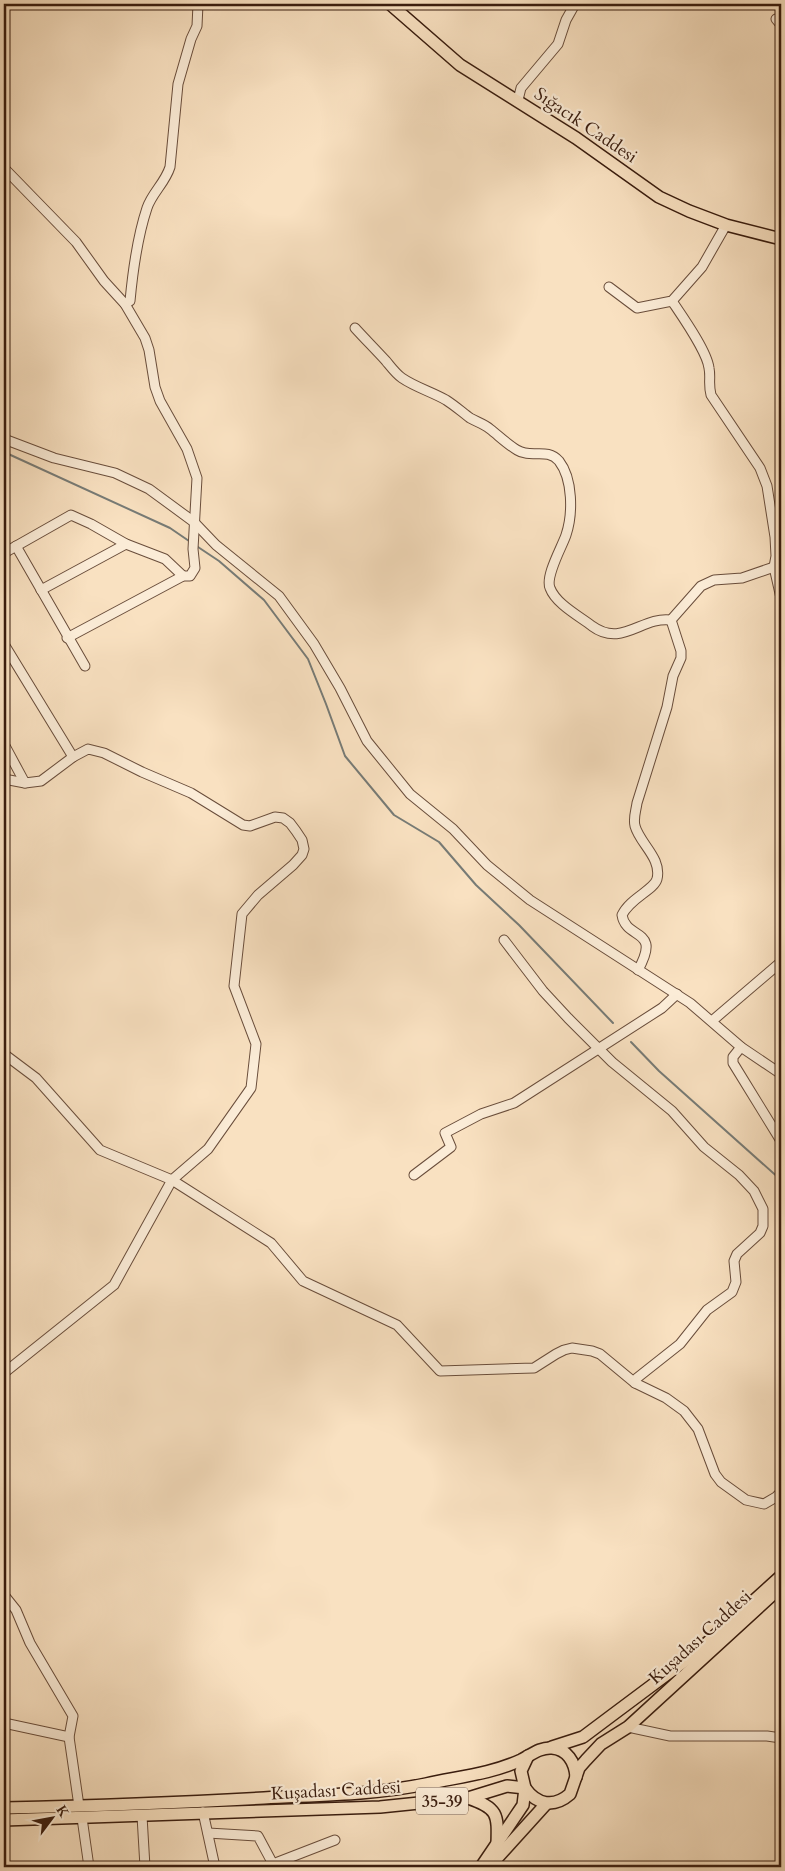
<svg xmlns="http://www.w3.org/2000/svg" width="785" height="1871" viewBox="0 0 785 1871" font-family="Cardo,serif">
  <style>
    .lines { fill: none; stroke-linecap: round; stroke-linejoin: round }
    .stream { stroke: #777b76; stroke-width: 2 }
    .minor-casing { stroke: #694d3b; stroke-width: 11 }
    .major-casing { stroke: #391c0e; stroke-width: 14 }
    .minor { stroke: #fbecd7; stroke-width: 9 }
    .major { stroke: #f9e1c1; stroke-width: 11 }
    .labels { text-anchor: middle; stroke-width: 4.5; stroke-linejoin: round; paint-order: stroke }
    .shield { fill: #fbecd7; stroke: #735a4a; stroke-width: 1 }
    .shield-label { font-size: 16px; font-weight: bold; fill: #391c0e }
    .street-label { font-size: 18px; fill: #391c0e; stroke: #fbecd7 }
  </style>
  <rect width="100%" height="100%" fill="#f9e1c1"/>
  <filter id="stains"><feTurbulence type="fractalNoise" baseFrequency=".004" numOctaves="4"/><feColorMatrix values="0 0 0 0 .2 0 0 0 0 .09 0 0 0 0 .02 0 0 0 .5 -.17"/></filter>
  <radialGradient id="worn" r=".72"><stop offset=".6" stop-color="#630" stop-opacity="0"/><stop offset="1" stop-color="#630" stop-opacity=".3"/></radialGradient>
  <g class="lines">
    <g class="stream">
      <polyline points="4,452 170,528 189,541"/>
      <polyline points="195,545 219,561 264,600 308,659 326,704 345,756 394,815 439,842 476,885 519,925 613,1023"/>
      <polyline points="631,1042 659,1071 781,1180"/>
    </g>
    <g class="minor-casing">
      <g id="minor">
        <polyline points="776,19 781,25"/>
        <polyline points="518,100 521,88 558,44 566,20 575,4"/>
        <polyline points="4,168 76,242 104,281 125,304 145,338 149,350 155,387 160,401 187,449 197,478 193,549 195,568 190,576 183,576 67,638"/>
        <polyline points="609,287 637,308 672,301 702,267 726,225"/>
        <path d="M672 301C682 316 707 351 709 368 711 378 708 383 711 395L760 468 767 486 775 537 776 556 774 567 781 598"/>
        <path d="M125 304 130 301C133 269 137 238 147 208 152 193 165 183 170 167L178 84 191 39 197 26 198 4"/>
        <path d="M355 328C365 339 376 350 386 361 391 367 396 374 402 378 415 387 432 392 446 400 454 405 462 412 470 418 477 422 484 424 490 429 499 436 507 444 517 450 531 459 547 447 559 461 573 479 573 514 566 535 562 547 545 576 550 588 556 604 579 616 592 626 622 648 642 616 671 620L701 586 714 580 742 578 774 567"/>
        <polyline points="4,439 54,458 115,473 149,489 194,522 216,545 279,596 314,644 340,688 367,741 410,794 453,829 487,865 530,900 690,1003 741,1047 781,1074"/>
        <polyline points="16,546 85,666"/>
        <polyline points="4,553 71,515 91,524 126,544 165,559 183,576"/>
        <polyline points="41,590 126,544"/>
        <polyline points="4,644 73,757"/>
        <polyline points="4,744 25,783 41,781 73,757 88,749 104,753 142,772 191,793 243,825 250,826 275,817 283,818 290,823 296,831 302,840 304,849 302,855 293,865 258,895 242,914 234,986 256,1044 251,1088 208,1149 172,1180 114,1285 4,1373"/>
        <polyline points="4,779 25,783"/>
        <polyline points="504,940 543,991 568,1018 612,1062 672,1111 704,1147 739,1175 754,1191 763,1209 763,1226 760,1233 737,1254 734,1261 736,1282 732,1292 707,1310 680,1344 637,1378 635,1383"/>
        <path d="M638 970C662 927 626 941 622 915 630 898 654 890 657 879 662 858 640 844 635 826 633 818 636 811 637 803L667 707 673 676 681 658V651L671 620"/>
        <polyline points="712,1021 781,962"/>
        <polyline points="741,1047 733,1057 733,1063 781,1141"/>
        <polyline points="4,1054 36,1078 100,1150 172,1180 271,1243 303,1281 397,1325 440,1371 534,1368 556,1354 564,1350 572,1348 592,1351 600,1354 635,1383 666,1398 684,1411 698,1429 715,1474 721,1482 746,1500 764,1504 776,1497 781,1492"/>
        <polyline points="414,1175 451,1147 445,1133 481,1114 514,1103 662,1008 677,994"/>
        <polyline points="4,1595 16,1610 30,1643 73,1716 69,1737 79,1806"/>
        <polyline points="4,1723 69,1737"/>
        <polyline points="628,1727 670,1736 767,1736 781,1738"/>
        <polyline points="203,1812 215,1867"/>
        <polyline points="142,1816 145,1867"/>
        <polyline points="82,1818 89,1867"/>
        <polyline points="208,1833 258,1836 273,1864 335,1840"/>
      </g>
    </g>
    <g class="major-casing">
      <g id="major">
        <polyline points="390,4 460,65 576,138 659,197 689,211 726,225 781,239"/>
        <polyline points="552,1747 583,1737 611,1716 698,1651 781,1576"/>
        <path d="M468 1798C498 1808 498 1814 497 1844"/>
        <path d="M4 1808C91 1806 177 1803 264 1798 318 1795 373 1795 426 1784 457 1777 491 1774 521 1760 531 1755 540 1747 552 1748 567 1749 575 1762 576 1777"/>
        <path d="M4 1820 380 1807 468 1798 507 1786 525 1788C537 1805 554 1808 570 1794L579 1768 586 1760 601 1744 628 1727 781 1587"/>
        <polyline points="481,1867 523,1805 525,1788 521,1771 528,1756"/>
        <polyline points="489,1867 546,1804"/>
      </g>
    </g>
    <use href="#minor" class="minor"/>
    <use href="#major" class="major"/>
  </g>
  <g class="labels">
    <rect class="shield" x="416" y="1787.5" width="52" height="27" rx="4"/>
    <g class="shield-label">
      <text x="442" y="1807">35-39</text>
    </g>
    <g class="street-label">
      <text transform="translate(586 125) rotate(34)" y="6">Sığacık Caddesi</text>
      <text transform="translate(700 1637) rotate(-42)" y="6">Kuşadası Caddesi</text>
      <text transform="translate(336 1790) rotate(-3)" y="6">Kuşadası Caddesi</text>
    </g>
  </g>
  <rect width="785" height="1871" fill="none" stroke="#f9e1c1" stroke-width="20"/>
  <rect x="5" y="5" width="775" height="1861" fill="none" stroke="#391c0e" stroke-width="2.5"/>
  <rect x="10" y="10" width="765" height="1851" fill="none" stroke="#391c0e"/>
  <g transform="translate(52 1818) rotate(58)" stroke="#fbecd7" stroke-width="4" paint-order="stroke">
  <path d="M0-4L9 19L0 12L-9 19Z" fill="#391c0e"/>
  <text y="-8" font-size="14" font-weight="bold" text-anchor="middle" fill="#391c0e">K</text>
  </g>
  <rect width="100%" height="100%" filter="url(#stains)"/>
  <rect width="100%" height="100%" fill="url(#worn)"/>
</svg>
